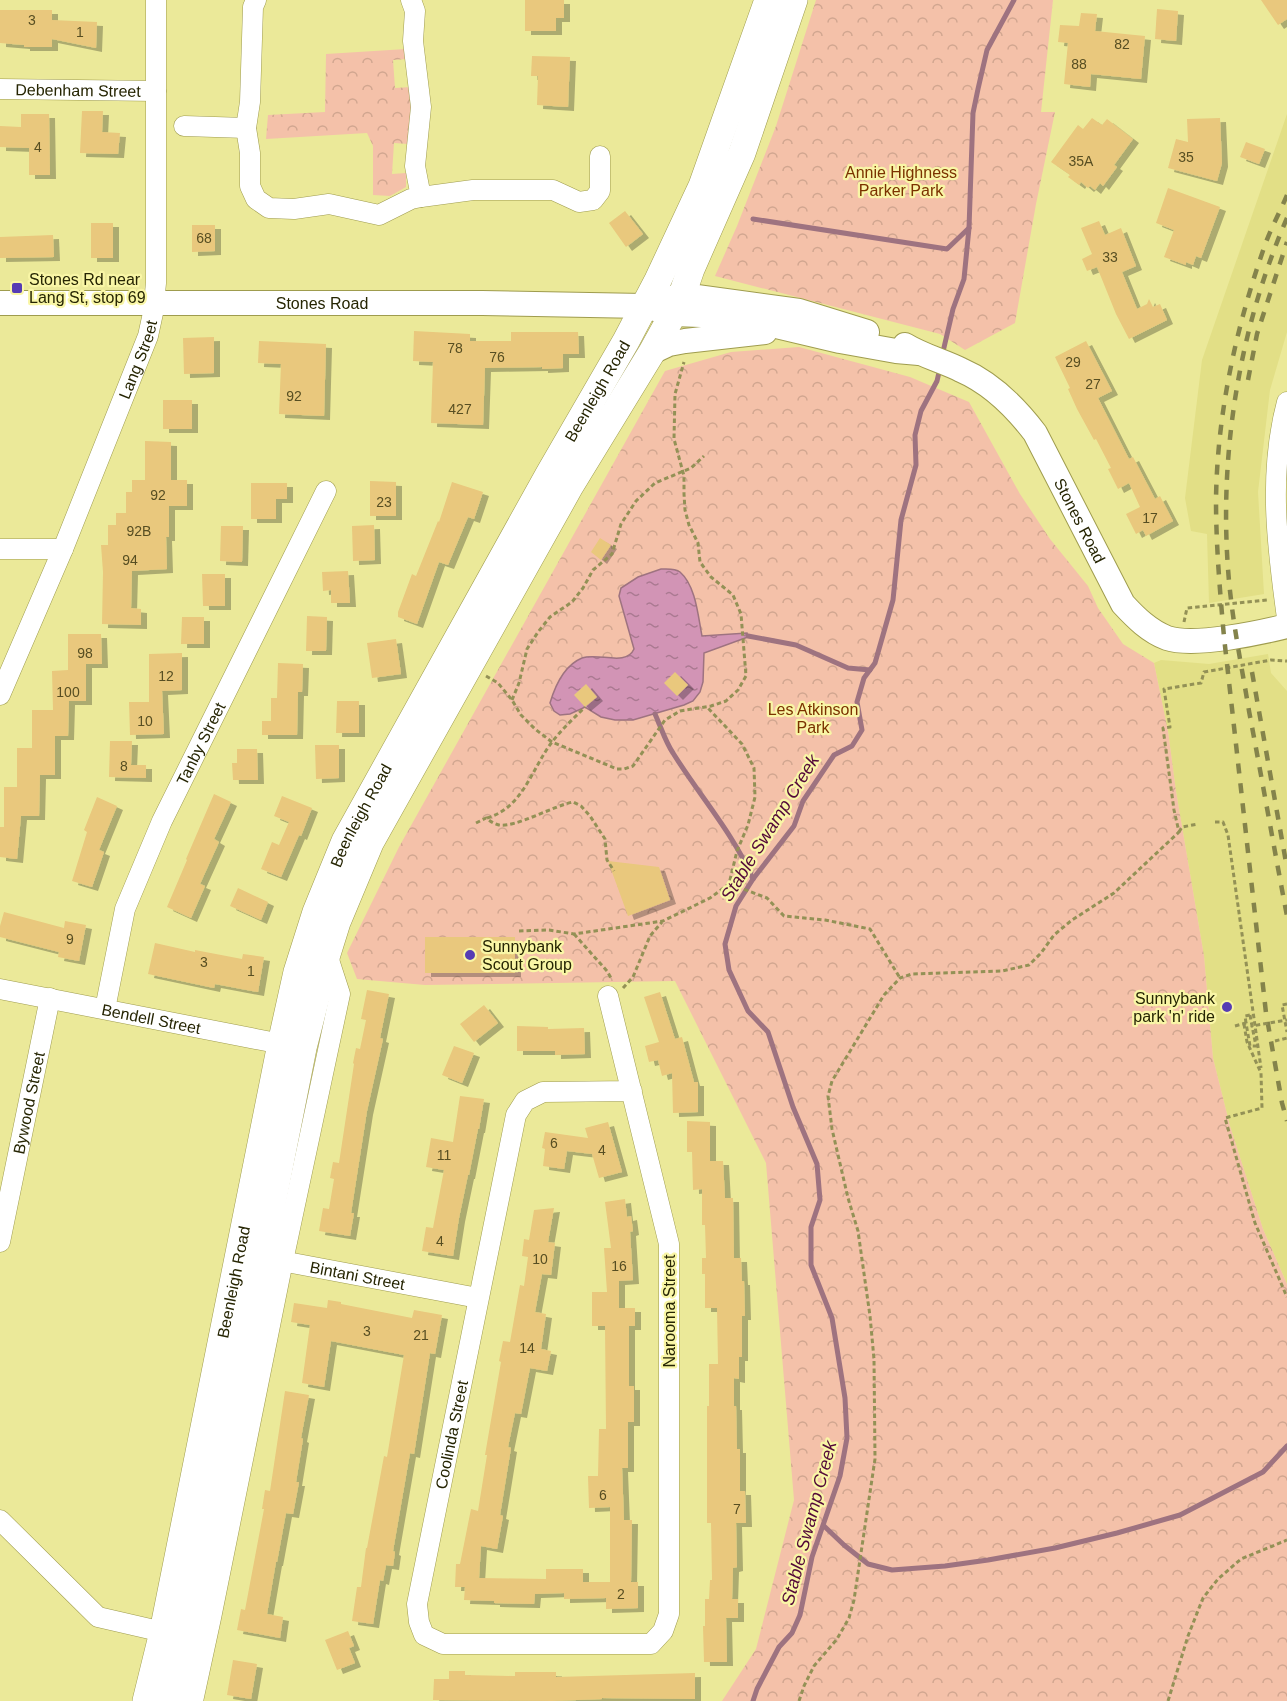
<svg xmlns="http://www.w3.org/2000/svg" width="1287" height="1701" viewBox="0 0 1287 1701" font-family="Helvetica,sans-serif">
  <style>
    .built { fill: #e2df86 }
    .park { fill: url(#park-crowns) }
    .water { fill: url(#water-ripples); stroke: #9e7380; stroke-width: 1.5 }
    .lines { fill: none; stroke-linecap: round; stroke-linejoin: round }
    .stream { stroke: #9e7380; stroke-width: 5 }
    .building { fill: #e9c87d; filter: url(#shadow) }
    .minor-casing { stroke: #9f9c4e; stroke-width: 21 }
    .tertiary-casing { stroke: #9f9c4e; stroke-width: 26 }
    .secondary-casing { stroke: #9f9c4e; stroke-width: 28 }
    .path { stroke: #939156; stroke-width: 3; stroke-dasharray: 4.5 3; stroke-linecap: butt }
    .minor { stroke: #fff; stroke-width: 20 }
    .tertiary { stroke: #fff; stroke-width: 24 }
    .secondary { stroke: #fff; stroke-width: 27 }
    .rail { stroke: #84834b; stroke-width: 4.5; stroke-dasharray: 10 10; stroke-linecap: butt }
    .path-bridge { stroke: #939156; stroke-width: 3; stroke-dasharray: 4.5 3; stroke-linecap: butt }
    .poi-dot { fill: #563cb4; stroke: #f9f6a6; stroke-width: 2 }
    .labels { text-anchor: middle; stroke-width: 4.5; stroke-linejoin: round; paint-order: stroke }
    .number-label { font-size: 14px; fill: #574e22 }
    .street-label { font-size: 16px; fill: #262503; stroke: #f9f6a6 }
    .park-label { font-size: 16px; fill: #7b3200; stroke: #f9f6a6 }
    .poi-label { font-size: 16px; fill: #262503; stroke: #f9f6a6; text-anchor: start }
    .water-label { font-size: 18px; font-style: italic; fill: #530939; stroke: #f9f6a6 }
  </style>
  <defs>
    <pattern id="park-crowns" width="20" height="18" patternUnits="userSpaceOnUse" patternTransform="scale(1.5)"><rect width="20" height="18" fill="#f4c1a9"/><path d="M2 6a3 3 0 1 1 6 0M12 15a3 3 0 1 1 6 0" fill="none" stroke="#d1a690"/></pattern>
    <pattern id="water-ripples" width="26" height="14" patternUnits="userSpaceOnUse" patternTransform="scale(1.5)"><rect width="26" height="14" fill="#d294b5"/><path d="M2 4q2-2 4 0t4 0M15 11q2-2 4 0t4 0" fill="none" stroke="#aa7991"/></pattern>
    <filter id="shadow"><feDropShadow dx="6" dy="4" stdDeviation="0" flood-color="#0004"/></filter>
  </defs>
  <rect width="100%" height="100%" fill="#ebe999"/>
  <g class="built">
    <polygon points="1287,114 1287,332 1270,390 1258,492 1264,594 1209,603 1207,534 1191,531 1185,498 1202,360"/>
    <polygon points="1268,654 1271,673 1287,691 1287,1284 1263,1229 1230,1126 1213,1058 1204,956 1176,791 1168,731 1154,663 1161,660 1209,664"/>
  </g>
  <g class="park">
    <polygon points="816,0 1053,0 1041,112 1055,112 1036,204 1015,323 965,350 940,334 715,276 737,226 776,126"/>
    <polygon points="406,49 407,59 393,60 395,88 411,87 414,108 408,144 394,143 392,174 406,173 406,187 390,196 373,195 373,146 367,133 266,139 268,115 325,112 326,54"/>
    <polygon points="799,347 910,377 969,402 1020,494 1050,539 1088,586 1098,608 1123,644 1154,663 1168,731 1176,791 1204,956 1213,1058 1230,1126 1263,1229 1287,1284 1287,1701 722,1701 756,1649 794,1500 766,1163 675,981 425,985 357,979 347,953 399,847 665,371 731,352"/>
  </g>
  <path class="water" d="M661 569C667 569 675 568 680 572 696 586 698 616 702 636L747 633 748 637 704 653 703 682 700 692 693 701 684 705 633 720H615L601 717 585 707 570 714 560 715 554 711 550 703C555 686 565 665 582 658 598 652 626 667 634 649L621 603 619 596 621 588 638 577Z"/>
  <g class="lines">
    <g class="stream">
      <polyline points="753,219 947,249 969,228"/>
      <polyline points="942,356 953,309 964,279 969,228 973,113 978,89 987,50 1014,0"/>
      <polyline points="748,636 796,645 848,668 870,670"/>
      <path d="M655 714C661 727 665 741 673 753 699 795 733 833 753 879"/>
      <polyline points="824,1526 844,1545 868,1564 892,1570 945,1566 988,1560 1055,1548 1117,1533 1180,1515 1263,1472 1287,1446"/>
      <polyline points="753,1701 757,1689 779,1647 792,1633 800,1615 812,1557 840,1476 847,1438 845,1398 832,1318 811,1265 811,1227 820,1200 817,1164 793,1107 768,1032 748,1011 729,970 725,944 736,906 753,879 794,826 803,801 834,755 852,746 862,730 857,702 864,678 875,663 893,600 901,520 916,465 915,435 921,411 937,381 940,368"/>
    </g>
  </g>
  <g class="building">
    <polygon points="525,0 564,0 564,18 556,18 556,31 525,31"/>
    <polygon points="1261,0 1287,0 1287,19 1278,25"/>
    <polygon points="1157,9 1178,11 1176,41 1155,39"/>
    <polygon points="0,10 52,10 52,20 97,22 96,48 52,39 52,47 24,47 24,45 0,43"/>
    <polygon points="1081,13 1097,14 1095,31 1145,36 1141,79 1091,74 1090,87 1064,84 1068,43 1058,42 1060,25 1079,26"/>
    <polygon points="532,56 570,57 568,107 537,105 538,76 531,76"/>
    <polygon points="82,111 103,111 102,132 120,133 118,154 80,153"/>
    <polygon points="21,114 49,114 50,175 29,175 29,148 0,147 0,126 21,127"/>
    <polygon points="1092,118 1102,125 1107,119 1133,139 1114,165 1117,167 1103,186 1100,183 1095,190 1090,186 1088,188 1081,182 1079,185 1068,177 1070,175 1051,162 1078,125 1083,129"/>
    <polygon points="1220,118 1222,163 1217,181 1168,168 1176,139 1188,142 1187,119"/>
    <polygon points="1246,142 1265,149 1259,164 1240,157"/>
    <polygon points="1168,188 1220,207 1201,258 1196,256 1193,265 1186,262 1186,265 1164,257 1174,230 1156,223"/>
    <polygon points="625,211 643,234 626,247 609,223"/>
    <polygon points="1099,221 1105,235 1121,228 1136,266 1122,272 1137,309 1147,304 1149,299 1153,307 1160,304 1167,320 1129,339 1116,314 1097,267 1087,271 1082,259 1092,254 1081,228"/>
    <rect x="91" y="223" width="22" height="35"/>
    <polygon points="192,225 215,225 215,251 192,252"/>
    <polygon points="53,235 54,257 0,258 0,237"/>
    <polygon points="414,331 470,334 470,341 511,341 511,332 578,332 579,354 563,354 563,368 542,369 542,367 485,368 483,425 431,423 433,362 413,361"/>
    <polygon points="214,337 214,373 184,374 183,338"/>
    <polygon points="259,341 326,344 324,416 279,414 281,364 258,363"/>
    <polygon points="1086,341 1112,391 1098,398 1129,459 1133,457 1155,499 1160,496 1173,521 1146,536 1143,530 1136,534 1126,514 1140,507 1129,483 1118,489 1108,469 1111,468 1096,439 1094,440 1077,409 1068,389 1070,388 1055,357"/>
    <rect x="163" y="400" width="29" height="29"/>
    <polygon points="145,441 171,442 171,480 187,480 187,506 169,506 169,537 166,537 167,569 132,571 131,608 141,609 141,625 102,624 103,572 101,545 108,545 108,525 116,525 116,513 126,513 126,492 132,492 132,480 145,480"/>
    <polygon points="370,481 396,482 396,516 370,516"/>
    <polygon points="452,482 483,492 474,519 468,517 448,565 439,562 417,624 398,617 398,612 412,574 416,576 438,521 439,522"/>
    <polygon points="251,483 287,483 287,499 276,499 276,519 251,519"/>
    <polygon points="374,525 375,560 353,561 352,526"/>
    <polygon points="221,526 243,526 242,562 220,561"/>
    <polygon points="600,538 611,545 601,560 591,552"/>
    <polygon points="348,571 350,603 331,603 331,590 323,591 322,572"/>
    <polygon points="202,574 225,574 225,606 203,606"/>
    <polygon points="307,616 327,617 326,651 306,651"/>
    <polygon points="182,617 204,617 204,644 181,644"/>
    <polygon points="68,634 101,634 102,664 86,664 86,701 69,701 68,736 55,736 55,775 40,775 39,816 21,816 17,859 0,857 0,827 4,827 4,787 17,787 17,748 32,748 32,710 53,710 52,671 68,670"/>
    <polygon points="396,639 401,674 372,678 367,643"/>
    <polygon points="182,653 182,690 162,691 164,734 130,735 129,702 149,702 149,654"/>
    <polygon points="278,663 303,664 302,692 298,692 297,735 262,735 262,721 271,721 271,698 277,698"/>
    <polygon points="675,672 688,685 677,696 664,683"/>
    <polygon points="586,684 597,697 585,707 574,695"/>
    <polygon points="337,701 359,701 359,733 336,733"/>
    <polygon points="110,741 132,741 131,765 146,765 146,778 109,777"/>
    <polygon points="315,745 339,745 339,778 316,779"/>
    <polygon points="237,749 257,749 258,780 233,780 232,763 237,763"/>
    <polygon points="214,794 231,802 214,839 219,842 200,884 205,886 191,918 167,907 187,860 186,859"/>
    <polygon points="282,796 312,808 301,836 299,835 281,877 261,869 272,842 279,845 289,822 274,816"/>
    <polygon points="97,797 117,806 99,850 104,852 92,887 72,881 87,832 84,830"/>
    <polygon points="608,861 659,867 670,900 628,916"/>
    <polygon points="238,888 268,902 261,920 230,906"/>
    <polygon points="4,912 64,928 65,921 86,925 79,961 58,957 59,952 0,937 0,926"/>
    <rect x="425" y="937" width="90" height="36"/>
    <polygon points="155,943 195,952 195,950 242,959 243,954 264,957 258,992 215,984 214,988 148,974"/>
    <polygon points="367,990 389,994 380,1038 383,1039 367,1111 351,1213 354,1213 350,1236 319,1231 323,1208 329,1209 334,1179 330,1178 333,1162 339,1163 354,1064 353,1063 356,1048 360,1049 366,1020 361,1019"/>
    <polygon points="660,992 675,1039 682,1037 694,1082 698,1082 698,1112 673,1113 672,1073 662,1076 658,1060 649,1062 645,1046 659,1042 644,997"/>
    <polygon points="484,1005 498,1023 474,1042 460,1024"/>
    <polygon points="517,1026 548,1027 548,1029 584,1028 585,1054 555,1055 555,1051 517,1051"/>
    <polygon points="454,1046 474,1053 462,1083 442,1075"/>
    <polygon points="460,1096 484,1099 479,1129 478,1129 469,1175 468,1175 459,1218 453,1256 422,1251 426,1227 433,1228 444,1170 426,1167 431,1138 453,1142"/>
    <polygon points="687,1121 710,1122 710,1161 723,1161 725,1198 733,1198 734,1258 741,1258 742,1281 744,1281 745,1316 742,1316 742,1357 739,1357 739,1379 734,1378 734,1406 736,1406 737,1449 740,1449 740,1491 745,1491 746,1523 736,1523 737,1567 733,1568 732,1599 738,1599 738,1618 726,1618 727,1662 704,1662 703,1626 705,1626 705,1599 709,1599 710,1580 712,1580 711,1523 707,1523 707,1406 709,1406 709,1364 718,1364 717,1308 705,1308 705,1274 702,1274 702,1258 706,1258 705,1225 702,1225 702,1189 693,1190 692,1152 687,1152"/>
    <polygon points="608,1122 622,1172 599,1178 592,1154 567,1151 564,1169 543,1166 545,1149 542,1148 545,1132 588,1138 585,1128"/>
    <polygon points="625,1199 627,1217 631,1216 633,1231 630,1232 633,1280 619,1281 619,1308 635,1308 635,1326 629,1326 629,1386 634,1386 634,1422 628,1422 628,1468 622,1468 624,1520 632,1520 631,1582 638,1582 638,1608 606,1609 606,1598 564,1599 564,1593 535,1594 534,1604 494,1603 494,1601 464,1600 465,1587 455,1587 456,1564 460,1564 471,1509 478,1511 487,1455 485,1455 501,1362 499,1361 503,1341 510,1342 520,1285 524,1286 528,1257 522,1256 524,1239 529,1240 534,1210 554,1208 548,1242 555,1243 551,1275 542,1274 535,1312 546,1314 541,1349 551,1351 547,1371 530,1368 521,1414 515,1413 508,1447 511,1448 500,1515 503,1516 497,1549 481,1546 479,1578 546,1579 546,1569 583,1569 583,1582 610,1582 610,1507 589,1508 588,1476 598,1476 599,1429 606,1429 605,1326 592,1326 592,1292 607,1292 604,1248 611,1248 605,1202"/>
    <polygon points="328,1300 341,1302 341,1304 412,1318 414,1310 442,1315 435,1354 430,1353 414,1454 410,1453 393,1551 395,1552 393,1566 386,1565 383,1581 380,1580 373,1624 352,1621 357,1587 361,1587 366,1548 367,1548 384,1456 387,1457 404,1355 331,1341 324,1387 302,1383 310,1325 291,1322 294,1303 327,1308"/>
    <polygon points="285,1391 309,1395 301,1438 303,1439 296,1482 299,1482 293,1514 286,1513 277,1562 276,1562 267,1614 283,1617 280,1638 237,1630 241,1609 245,1610 264,1509 262,1509 265,1490 270,1491"/>
    <polygon points="348,1631 354,1646 349,1648 355,1663 337,1670 325,1640"/>
    <polygon points="233,1660 257,1664 251,1699 227,1695"/>
    <polygon points="449,1671 465,1671 465,1675 515,1676 515,1672 556,1672 556,1677 695,1673 695,1699 602,1698 602,1699 552,1701 433,1700 434,1679 449,1679"/>
  </g>
  <g class="lines">
    <g class="minor-casing">
      <g id="minor">
        <polyline points="256,0 253,7 250,102 246,128 250,153 250,186 256,199 269,208 294,209 329,204 379,215 411,199 421,197 415,166 421,107 413,41 415,11 411,0"/>
        <path id="s1" d="M0 89 156 91"/>
        <polyline points="184,126 246,128"/>
        <polyline points="421,197 473,190 553,190 579,202 593,200 600,191 600,156"/>
        <path d="M1287 402C1268 473 1277 546 1287 618"/>
        <polyline points="0,549 63,549"/>
        <path id="s2" d="M0 695 63 549 148 336 153 313 156 283V0"/>
        <path id="s3" d="M0 989 292 1046"/>
        <path id="s4" d="M608 996 669 1244V1614L663 1631 651 1644H443L424 1635 419 1622 417 1604 516 1115 525 1101 543 1092 632 1091"/>
        <path id="s5" d="M105 1009 125 909 162 821 326 491"/>
        <path id="s6" d="M0 1242 50 998"/>
        <path id="s7" d="M271 1259 478 1298"/>
        <polyline points="0,1520 98,1617 163,1632"/>
        <polyline points="193,1701 211,1618 283,1261 340,994 327,954"/>
      </g>
    </g>
    <g class="tertiary-casing">
      <g id="tertiary">
        <polyline points="664,300 682,295 799,311 867,332"/>
        <path id="s8" d="M0 303H482L644 306 673 314 701 315 755 321 840 341 896 351 919 353"/>
        <path id="s9" d="M905 345C923 356 943 361 961 370 991 383 1016 408 1035 433L1123 604C1136 618 1149 631 1167 638 1194 647 1259 633 1287 626"/>
        <polyline points="652,352 669,344 685,341 765,332"/>
      </g>
    </g>
    <g class="secondary-casing">
      <g id="secondary">
        <path id="s10" d="M146 1701 163 1632 281 1044 297 972 316 912 345 841 549 474 626 341 658 280 702 186 768 0"/>
        <polyline points="171,1701 182,1655 303,1048 327,954 337,922 370,843 570,486 652,352 673,314 682,295 691,269 742,153 794,0"/>
      </g>
    </g>
    <g class="path">
      <polyline points="1184,622 1187,608 1267,600"/>
      <polyline points="486,676 498,683 512,700 521,715 535,729 552,742 617,769 624,769 633,766 665,720 680,711 711,706 726,701 738,690 746,676 741,614 733,595 711,577 700,562 698,543 689,525 685,510 684,494 684,476 674,439 675,394 684,362"/>
      <polyline points="512,700 519,683 527,649 538,632 550,617 572,602 583,588 593,570 612,554 621,524 636,501 655,483 691,468 704,456"/>
      <path d="M487 818C523 808 532 768 552 742 562 729 574 718 585 707"/>
      <polyline points="1215,822 1223,822 1228,835 1261,1068"/>
      <path d="M476 823 486 818C490 821 494 824 499 825 515 828 553 806 573 802L581 806 590 816 605 839 607 860 614 871"/>
      <polyline points="1179,832 1182,827 1198,824"/>
      <polyline points="730,884 767,898 784,916 825,920 870,929 900,978"/>
      <polyline points="519,931 549,930 574,934 663,921 710,898 729,884 737,851 748,825 755,797 754,768 742,744 707,707"/>
      <polyline points="574,934 607,971 611,978"/>
      <polyline points="623,988 633,977 650,936 662,922"/>
      <polyline points="1287,1004 1282,1005 1287,1032"/>
      <polyline points="1246,1023 1245,1016 1250,1015"/>
      <polyline points="1244,1024 1247,1042 1261,1073 1262,1108 1225,1118 1255,1223 1287,1297"/>
      <polyline points="1235,1026 1246,1023 1250,1046 1256,1046 1252,1026"/>
      <polyline points="1275,1041 1287,1038"/>
      <polyline points="799,1701 804,1686 814,1666 837,1639 849,1618 854,1600 875,1459 874,1359 870,1316 858,1231 848,1198 832,1129 828,1096 832,1081 884,995 900,978 912,974 1002,971 1029,965 1041,953 1054,935 1072,920 1114,893 1179,832 1174,810 1163,728 1170,727 1164,689 1201,683 1204,672 1271,660 1287,661"/>
      <polyline points="1168,1701 1188,1636 1203,1598 1218,1579 1241,1559 1287,1540"/>
    </g>
    <use href="#minor" class="minor"/>
    <use href="#tertiary" class="tertiary"/>
    <use href="#secondary" class="secondary"/>
    <g class="rail">
      <path d="M1287 195C1280 212 1271 228 1265 245 1236 327 1217 414 1216 500 1216 546 1220 592 1224 637L1266 1013 1282 1103 1287 1121"/>
      <path d="M1287 218C1238 331 1218 459 1229 581 1233 625 1242 668 1249 711 1262 779 1274 848 1287 916"/>
      <polyline points="1248,380 1257,334 1287,242"/>
      <polyline points="1252,672 1287,868"/>
    </g>
    <polyline class="path-bridge" points="1250,1015 1252,1026 1287,1020"/>
  </g>
  <g class="poi-dot">
    <rect x="11" y="282" width="12" height="12" rx="3"/>
    <circle cx="470" cy="955" r="6"/>
    <circle cx="1227" cy="1007" r="6"/>
  </g>
  <g class="labels">
    <g class="number-label">
      <text x="32" y="25">3</text>
      <text x="80" y="37">1</text>
      <text x="1122" y="49">82</text>
      <text x="1079" y="69">88</text>
      <text x="38" y="152">4</text>
      <text x="1186" y="162">35</text>
      <text x="1081" y="166">35A</text>
      <text x="204" y="243">68</text>
      <text x="1110" y="262">33</text>
      <text x="455" y="353">78</text>
      <text x="497" y="362">76</text>
      <text x="1073" y="367">29</text>
      <text x="1093" y="389">27</text>
      <text x="294" y="401">92</text>
      <text x="460" y="414">427</text>
      <text x="158" y="500">92</text>
      <text x="384" y="507">23</text>
      <text x="1150" y="523">17</text>
      <text x="139" y="536">92B</text>
      <text x="130" y="565">94</text>
      <text x="85" y="658">98</text>
      <text x="166" y="681">12</text>
      <text x="68" y="697">100</text>
      <text x="145" y="726">10</text>
      <text x="124" y="771">8</text>
      <text x="70" y="944">9</text>
      <text x="204" y="967">3</text>
      <text x="251" y="976">1</text>
      <text x="554" y="1148">6</text>
      <text x="602" y="1155">4</text>
      <text x="444" y="1160">11</text>
      <text x="440" y="1246">4</text>
      <text x="540" y="1264">10</text>
      <text x="619" y="1271">16</text>
      <text x="367" y="1336">3</text>
      <text x="421" y="1340">21</text>
      <text x="527" y="1353">14</text>
      <text x="603" y="1500">6</text>
      <text x="737" y="1514">7</text>
      <text x="621" y="1599">2</text>
    </g>
    <g class="street-label">
      <text dy="6" stroke="none"><textPath href="#s1" startOffset="78">Debenham Street</textPath></text>
      <text dy="6" stroke="none"><textPath href="#s8" startOffset="322">Stones Road</textPath></text>
      <text dy="6" stroke="none"><textPath href="#s2" startOffset="363">Lang Street</textPath></text>
      <text dy="6" stroke="none"><textPath href="#s10" startOffset="1400">Beenleigh Road</textPath></text>
      <text dy="6" stroke="none"><textPath href="#s9" startOffset="258">Stones Road</textPath></text>
      <text dy="6" stroke="none"><textPath href="#s5" startOffset="284">Tanby Street</textPath></text>
      <text dy="6" stroke="none"><textPath href="#s10" startOffset="914">Beenleigh Road</textPath></text>
      <text dy="6" stroke="none"><textPath href="#s3" startOffset="154">Bendell Street</textPath></text>
      <text dy="6" stroke="none"><textPath href="#s6" startOffset="142">Bywood Street</textPath></text>
      <text dy="6" stroke="none"><textPath href="#s7" startOffset="88">Bintani Street</textPath></text>
      <text dy="6" stroke="none"><textPath href="#s10" startOffset="428">Beenleigh Road</textPath></text>
      <text transform="translate(669 1311) rotate(-90)" y="6">Narooma Street</text>
      <text dy="6" stroke="none"><textPath href="#s4" startOffset="1095">Coolinda Street</textPath></text>
    </g>
    <g class="park-label">
      <text x="901" y="178">Annie Highness<tspan x="901" dy="18">Parker Park</tspan></text>
      <text x="813" y="715">Les Atkinson<tspan x="813" dy="18">Park</tspan></text>
    </g>
    <g class="poi-label">
      <text x="29" y="285">Stones Rd near<tspan x="29" dy="18">Lang St, stop 69</tspan></text>
      <text x="482" y="952">Sunnybank<tspan x="482" dy="18">Scout Group</tspan></text>
      <text x="1215" y="1004" text-anchor="end">Sunnybank<tspan x="1215" dy="18">park 'n' ride</tspan></text>
    </g>
    <g class="water-label">
      <text transform="translate(770 828) rotate(-58)" y="6">Stable Swamp Creek</text>
      <text transform="translate(809 1523) rotate(-75)" y="6">Stable Swamp Creek</text>
    </g>
  </g>
</svg>
